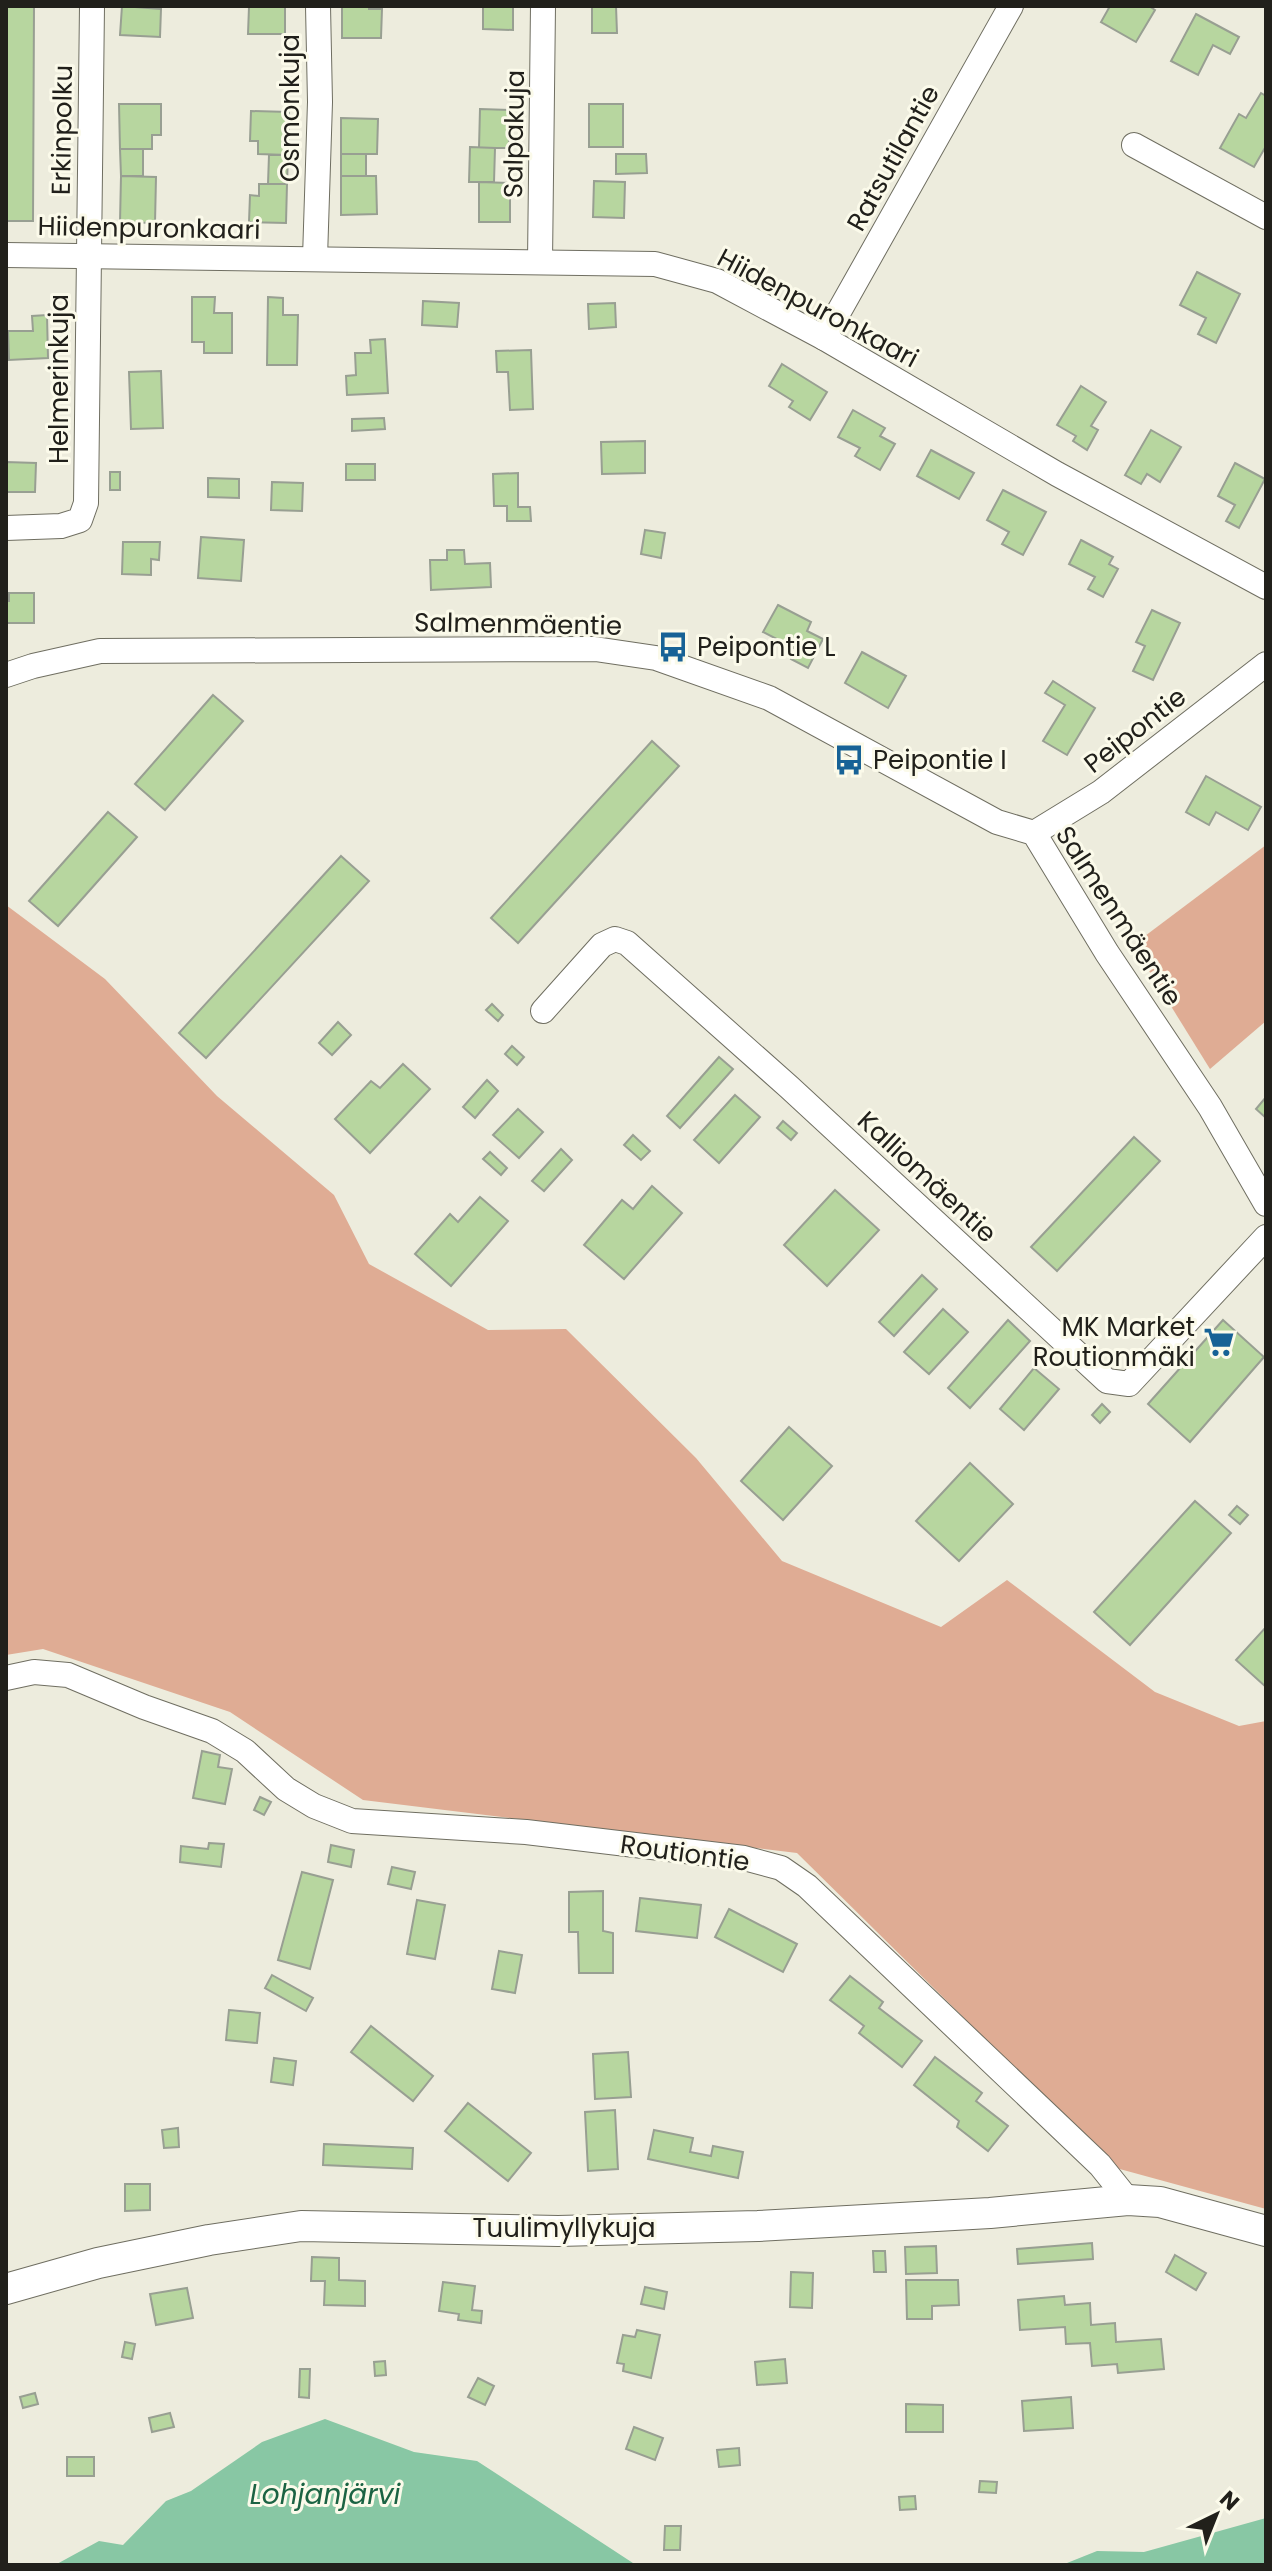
<svg xmlns="http://www.w3.org/2000/svg" width="1272" height="2571" viewBox="0 0 1272 2571" font-family="Poppins,sans-serif">
  <style>
    .green { fill: #dfac94 }
    .water { fill: #88c7a4 }
    .building { fill: #b7d69f; stroke: #989f92; stroke-width: 2 }
    .lines { fill: none; stroke-linecap: round; stroke-linejoin: round }
    .minor-casing { stroke: #6f6e61; stroke-width: 26 }
    .tertiary-casing { stroke: #6f6e61; stroke-width: 32 }
    .minor { stroke: #fff; stroke-width: 24 }
    .tertiary { stroke: #fff; stroke-width: 30 }
    .labels { text-anchor: middle; stroke-width: 6; stroke-linejoin: round; paint-order: stroke }
    .street-label { font-size: 26px; fill: #21201b; stroke: #fbfaea }
    .poi-label { font-size: 26px; fill: #21201b; stroke: #fbfaea; text-anchor: start }
    .water-label { font-size: 28px; font-style: italic; fill: #1b6343; stroke: #fbfaea }
  </style>
  <rect width="100%" height="100%" fill="#edecdd"/>
  <g class="green">
    <polygon points="1266,845 1266,1021 1210,1069 1133,945"/>
    <polygon points="6,905 105,979 217,1096 334,1195 369,1264 488,1330 566,1329 696,1458 782,1561 941,1627 1007,1580 1155,1692 1239,1726 1266,1721 1266,2209 1116,2168 797,1853 363,1800 230,1712 43,1649 6,1655"/>
  </g>
  <g class="water">
    <polygon points="325,2419 414,2452 477,2461 636,2565 55,2565 99,2541 123,2545 166,2501 191,2491 262,2442"/>
    <polygon points="1266,2518 1266,2565 1062,2565 1097,2551 1144,2552"/>
  </g>
  <g class="building">
    <polygon points="6,6 34,6 33,221 6,221"/>
    <polygon points="122,6 161,9 160,37 120,35"/>
    <polygon points="258,6 285,6 285,34 248,34 249,7"/>
    <polygon points="342,6 369,6 369,9 382,9 381,38 342,38"/>
    <polygon points="483,6 513,6 513,30 483,29"/>
    <polygon points="592,6 616,6 617,33 592,33"/>
    <polygon points="1110,6 1149,6 1155,10 1136,42 1101,22"/>
    <polygon points="1196,14 1239,37 1230,54 1213,45 1198,75 1171,61"/>
    <polygon points="1261,93 1266,96 1266,146 1254,167 1220,148 1239,114 1246,118"/>
    <polygon points="119,104 161,104 161,135 152,135 152,149 120,149"/>
    <rect x="589" y="104" width="34" height="43"/>
    <polygon points="480,109 510,110 509,148 479,148"/>
    <polygon points="251,111 289,112 288,155 258,154 258,141 250,141"/>
    <polygon points="341,118 378,119 377,154 341,154"/>
    <polygon points="470,147 495,148 494,182 469,182"/>
    <polygon points="120,149 143,149 143,176 121,176"/>
    <rect x="341" y="154" width="25" height="22"/>
    <polygon points="616,154 646,154 647,173 616,174"/>
    <polygon points="269,155 288,155 287,184 268,184"/>
    <polygon points="121,176 156,177 155,223 120,222"/>
    <polygon points="341,176 376,176 377,214 341,215"/>
    <polygon points="594,181 625,182 624,218 593,217"/>
    <polygon points="479,182 510,183 510,222 479,222"/>
    <polygon points="259,184 287,184 286,223 249,222 250,195 259,196"/>
    <polygon points="1197,272 1240,294 1216,343 1198,334 1206,318 1180,305"/>
    <polygon points="192,297 215,297 214,313 232,313 232,353 204,353 204,342 192,342"/>
    <polygon points="268,297 283,298 283,315 298,315 297,365 267,365"/>
    <polygon points="423,301 459,303 457,327 422,325"/>
    <polygon points="615,303 616,327 589,329 588,304"/>
    <polygon points="47,315 48,358 9,360 8,331 33,331 32,316"/>
    <polygon points="385,339 388,393 347,395 346,376 356,375 355,353 371,353 370,340"/>
    <polygon points="531,350 533,409 510,410 508,372 497,372 496,351"/>
    <polygon points="782,364 827,392 810,420 789,407 793,401 769,386"/>
    <polygon points="161,371 163,428 131,429 129,372"/>
    <polygon points="1081,386 1106,402 1091,426 1098,430 1087,450 1073,441 1076,436 1057,425"/>
    <polygon points="853,410 885,428 880,436 895,444 880,470 855,456 860,448 838,437"/>
    <polygon points="384,418 385,429 352,431 352,419"/>
    <polygon points="1151,430 1181,447 1160,482 1147,474 1141,484 1125,475"/>
    <polygon points="645,441 645,473 602,474 601,442"/>
    <polygon points="931,450 974,473 959,499 917,476"/>
    <polygon points="6,462 36,463 35,492 6,492"/>
    <polygon points="1235,463 1265,479 1239,528 1226,521 1235,505 1218,496"/>
    <rect x="346" y="464" width="29" height="16"/>
    <rect x="110" y="472" width="10" height="18"/>
    <polygon points="518,473 518,507 530,507 531,521 507,521 507,506 494,506 493,474"/>
    <polygon points="208,478 239,479 239,498 208,497"/>
    <polygon points="272,482 303,483 302,511 271,510"/>
    <polygon points="1003,490 1046,512 1023,555 1002,544 1009,532 987,520"/>
    <polygon points="645,530 665,533 661,558 641,554"/>
    <polygon points="201,537 244,540 241,581 198,578"/>
    <polygon points="1081,540 1113,557 1109,564 1118,569 1103,597 1088,589 1095,577 1069,564"/>
    <polygon points="123,542 160,542 159,560 151,559 151,575 122,574"/>
    <polygon points="447,550 464,550 465,564 490,563 491,587 431,590 430,560 447,560"/>
    <polygon points="9,593 34,593 34,623 6,623 6,601 9,601"/>
    <polygon points="778,605 811,622 807,631 823,639 808,668 791,659 796,649 763,632"/>
    <polygon points="1152,610 1180,623 1153,680 1133,671 1145,646 1136,642"/>
    <polygon points="862,652 906,676 888,708 845,683"/>
    <polygon points="1053,681 1095,708 1067,755 1043,741 1065,705 1045,693"/>
    <polygon points="213,695 243,721 165,810 135,784"/>
    <polygon points="652,741 679,766 518,943 491,918"/>
    <polygon points="1206,776 1261,807 1248,830 1216,812 1209,825 1186,812"/>
    <polygon points="108,812 137,837 58,926 29,901"/>
    <polygon points="341,856 369,881 206,1058 179,1033"/>
    <polygon points="492,1004 503,1015 498,1021 486,1010"/>
    <polygon points="338,1022 351,1035 332,1055 319,1043"/>
    <polygon points="512,1046 524,1057 517,1065 505,1054"/>
    <polygon points="719,1057 733,1069 680,1128 667,1116"/>
    <polygon points="403,1064 430,1089 370,1153 335,1119 371,1081 380,1088"/>
    <polygon points="487,1080 498,1091 475,1118 463,1107"/>
    <polygon points="735,1095 760,1117 719,1163 694,1140"/>
    <polygon points="1266,1097 1266,1118 1256,1109"/>
    <polygon points="518,1109 543,1132 519,1158 493,1135"/>
    <polygon points="783,1121 797,1133 791,1140 777,1128"/>
    <polygon points="633,1135 650,1151 641,1160 624,1145"/>
    <polygon points="1134,1137 1160,1161 1057,1271 1031,1247"/>
    <polygon points="561,1149 572,1160 544,1191 532,1181"/>
    <polygon points="490,1152 507,1168 501,1175 483,1159"/>
    <polygon points="652,1186 682,1213 624,1279 584,1245 622,1200 633,1209"/>
    <polygon points="835,1190 879,1230 827,1286 784,1245"/>
    <polygon points="480,1197 508,1221 451,1286 415,1254 450,1214 458,1222"/>
    <polygon points="922,1275 937,1289 894,1336 879,1322"/>
    <polygon points="943,1309 968,1332 929,1374 904,1352"/>
    <polygon points="1008,1320 1030,1341 970,1408 948,1388"/>
    <polygon points="1223,1320 1264,1357 1190,1442 1148,1404"/>
    <polygon points="1034,1368 1059,1389 1024,1430 1000,1409"/>
    <polygon points="1102,1404 1110,1412 1100,1423 1092,1415"/>
    <polygon points="789,1427 832,1466 783,1520 741,1481"/>
    <polygon points="970,1463 1013,1504 959,1561 916,1521"/>
    <polygon points="1195,1501 1231,1533 1130,1645 1094,1612"/>
    <polygon points="1237,1506 1248,1515 1240,1524 1229,1515"/>
    <polygon points="1266,1627 1266,1687 1236,1660"/>
    <polygon points="202,1751 220,1755 218,1767 232,1769 225,1804 193,1798"/>
    <polygon points="260,1797 271,1802 264,1815 254,1810"/>
    <polygon points="209,1843 224,1844 221,1867 180,1862 181,1846 208,1849"/>
    <polygon points="331,1845 354,1850 351,1867 328,1862"/>
    <polygon points="392,1867 415,1872 411,1889 388,1884"/>
    <polygon points="302,1872 333,1880 310,1969 278,1960"/>
    <polygon points="603,1891 603,1931 613,1933 613,1973 579,1973 578,1932 569,1932 569,1892"/>
    <polygon points="640,1898 701,1905 697,1938 636,1931"/>
    <polygon points="417,1900 445,1905 435,1959 407,1954"/>
    <polygon points="729,1909 797,1944 783,1972 715,1937"/>
    <polygon points="499,1951 522,1955 515,1993 492,1989"/>
    <polygon points="272,1975 313,1998 306,2011 265,1988"/>
    <polygon points="850,1976 883,2002 879,2008 922,2041 902,2067 859,2033 864,2026 830,2000"/>
    <polygon points="229,2010 260,2013 257,2043 226,2040"/>
    <polygon points="371,2026 433,2076 413,2101 351,2052"/>
    <polygon points="628,2052 631,2097 595,2099 593,2054"/>
    <polygon points="935,2057 982,2093 976,2101 1008,2126 988,2151 957,2127 959,2121 914,2085"/>
    <polygon points="274,2058 296,2061 293,2085 271,2082"/>
    <polygon points="468,2103 531,2153 508,2181 445,2131"/>
    <polygon points="615,2110 618,2169 588,2171 585,2112"/>
    <polygon points="178,2128 179,2147 164,2148 162,2130"/>
    <polygon points="654,2130 693,2138 690,2152 711,2156 713,2146 743,2152 738,2178 648,2159"/>
    <polygon points="324,2144 413,2148 412,2169 323,2165"/>
    <polygon points="125,2184 150,2184 150,2210 125,2211"/>
    <polygon points="1092,2243 1093,2259 1018,2264 1017,2249"/>
    <polygon points="936,2246 937,2273 906,2274 905,2247"/>
    <polygon points="873,2251 885,2251 886,2272 874,2272"/>
    <polygon points="1175,2255 1206,2273 1196,2290 1166,2272"/>
    <polygon points="312,2257 339,2258 339,2280 365,2281 365,2306 324,2305 325,2281 311,2281"/>
    <polygon points="791,2272 813,2273 812,2308 790,2307"/>
    <polygon points="906,2280 958,2280 959,2305 932,2306 932,2319 907,2319"/>
    <polygon points="443,2282 475,2286 472,2310 482,2311 481,2323 458,2320 459,2314 439,2311"/>
    <polygon points="645,2287 667,2292 664,2309 641,2304"/>
    <polygon points="187,2288 193,2318 156,2325 150,2294"/>
    <polygon points="1064,2296 1065,2305 1090,2303 1091,2325 1115,2323 1116,2342 1161,2339 1164,2369 1118,2373 1117,2364 1092,2366 1090,2343 1066,2344 1065,2327 1020,2330 1018,2300"/>
    <polygon points="637,2330 660,2335 651,2378 623,2371 624,2364 617,2363 623,2335 635,2337"/>
    <polygon points="125,2342 135,2344 132,2359 122,2357"/>
    <polygon points="785,2359 787,2383 757,2385 755,2362"/>
    <polygon points="385,2361 386,2375 375,2376 374,2362"/>
    <polygon points="300,2369 310,2369 309,2398 299,2397"/>
    <polygon points="478,2378 494,2386 485,2405 468,2397"/>
    <polygon points="35,2393 38,2404 23,2408 20,2397"/>
    <polygon points="1071,2397 1073,2428 1024,2431 1022,2401"/>
    <polygon points="906,2404 943,2405 943,2432 906,2432"/>
    <polygon points="170,2413 174,2427 152,2432 149,2418"/>
    <polygon points="634,2427 663,2438 655,2460 626,2449"/>
    <polygon points="739,2448 740,2465 719,2467 717,2450"/>
    <rect x="67" y="2457" width="27" height="19"/>
    <polygon points="980,2481 997,2482 996,2493 979,2492"/>
    <polygon points="915,2496 916,2509 900,2510 899,2497"/>
    <polygon points="665,2526 681,2526 680,2550 664,2550"/>
  </g>
  <g class="lines">
    <g class="minor-casing">
      <g id="minor">
        <polyline points="1134,145 1266,217"/>
        <polyline points="6,255 655,264 717,281 824,338 1057,474 1266,587"/>
        <polyline points="315,258 320,102 318,6"/>
        <polyline points="540,262 543,6"/>
        <polyline points="824,338 1011,6"/>
        <polyline points="6,528 61,526 80,520 86,503 92,6"/>
        <polyline points="6,675 33,666 100,651 595,649 656,658 769,698 997,822 1034,833 1107,953 1210,1107 1266,1204"/>
        <polyline points="1034,833 1101,792 1266,664"/>
        <polyline points="543,1011 602,945 615,939 627,943 789,1087 1107,1381 1129,1384 1266,1237"/>
        <polyline points="6,1678 34,1672 68,1675 144,1707 212,1731 245,1751 286,1789 314,1806 352,1821 526,1832 744,1858 781,1868 807,1886 1100,2165 1128,2200"/>
      </g>
    </g>
    <g class="tertiary-casing">
      <polyline id="tertiary" points="6,2289 98,2263 209,2240 301,2226 558,2231 758,2226 990,2213 1128,2200 1160,2202 1266,2231"/>
    </g>
    <use href="#minor" class="minor"/>
    <use href="#tertiary" class="tertiary"/>
  </g>
  <defs>
    <g id="bus-bare" transform="scale(2.4)"><path d="M-5-6H5V4H4V6H2V4H-2V6H-4V4H-5ZM-3.5-4V0h7V-4ZM-3.5 1.2v1.5H-2V1.2ZM2 1.2v1.5H3.5V1.2Z" fill="#176296" stroke="#fbfaea" stroke-width="2.5" paint-order="stroke"/></g>
    <g id="supermarket-bare" transform="scale(2.4)"><path d="M-6-5.5h2.5l.6 2H6L4.5 2H-2.5L-4.4-4H-6ZM-1.5 3.2a1.3 1.3 0 1 0 .1 0ZM3 3.2a1.3 1.3 0 1 0 .1 0Z" fill="#176296" stroke="#fbfaea" stroke-width="2.5" paint-order="stroke"/></g>
  </defs>
  <g fill-rule="evenodd">
    <use href="#bus-bare" x="673" y="647"/>
    <use href="#bus-bare" x="849" y="760"/>
    <use href="#supermarket-bare" x="1219" y="1342"/>
  </g>
  <g class="labels">
    <g class="street-label">
      <text transform="translate(290 108) rotate(-90)" y="9">Osmonkuja</text>
      <text transform="translate(62 130) rotate(-89)" y="9">Erkinpolku</text>
      <text transform="translate(514 134) rotate(-89)" y="9">Salpakuja</text>
      <text transform="translate(893 158) rotate(-61)" y="9">Ratsutilantie</text>
      <text transform="translate(149 228) rotate(1)" y="9">Hiidenpuronkaari</text>
      <text transform="translate(818 308) rotate(28)" y="9">Hiidenpuronkaari</text>
      <text transform="translate(59 379) rotate(-90)" y="9">Helmerinkuja</text>
      <text transform="translate(518 624) rotate(1)" y="9">Salmenmäentie</text>
      <text transform="translate(1135 730) rotate(-38)" y="9">Peipontie</text>
      <text transform="translate(1119 916) rotate(57)" y="9">Salmenmäentie</text>
      <text transform="translate(927 1177) rotate(43)" y="9">Kalliomäentie</text>
      <text transform="translate(685 1853) rotate(8)" y="9">Routiontie</text>
      <text x="564" y="2237">Tuulimyllykuja</text>
    </g>
    <g class="poi-label">
      <text x="697" y="656">Peipontie L</text>
      <text x="873" y="769">Peipontie I</text>
      <text x="1195" y="1336" text-anchor="end">MK Market<tspan x="1195" dy="30">Routionmäki</tspan></text>
    </g>
    <g class="water-label">
      <text x="325" y="2504">Lohjanjärvi</text>
    </g>
  </g>
  <rect width="1272" height="2571" fill="none" stroke="#21201b" stroke-width="16"/>
  <g transform="translate(1216 2515) rotate(43)" stroke="#fbfaea" stroke-width="6" paint-order="stroke">
  <path d="M0-6L14 30L0 20L-14 30Z" fill="#21201b"/>
  <text y="-12" font-size="22" font-weight="bold" text-anchor="middle" fill="#21201b">N</text>
  </g>
</svg>
